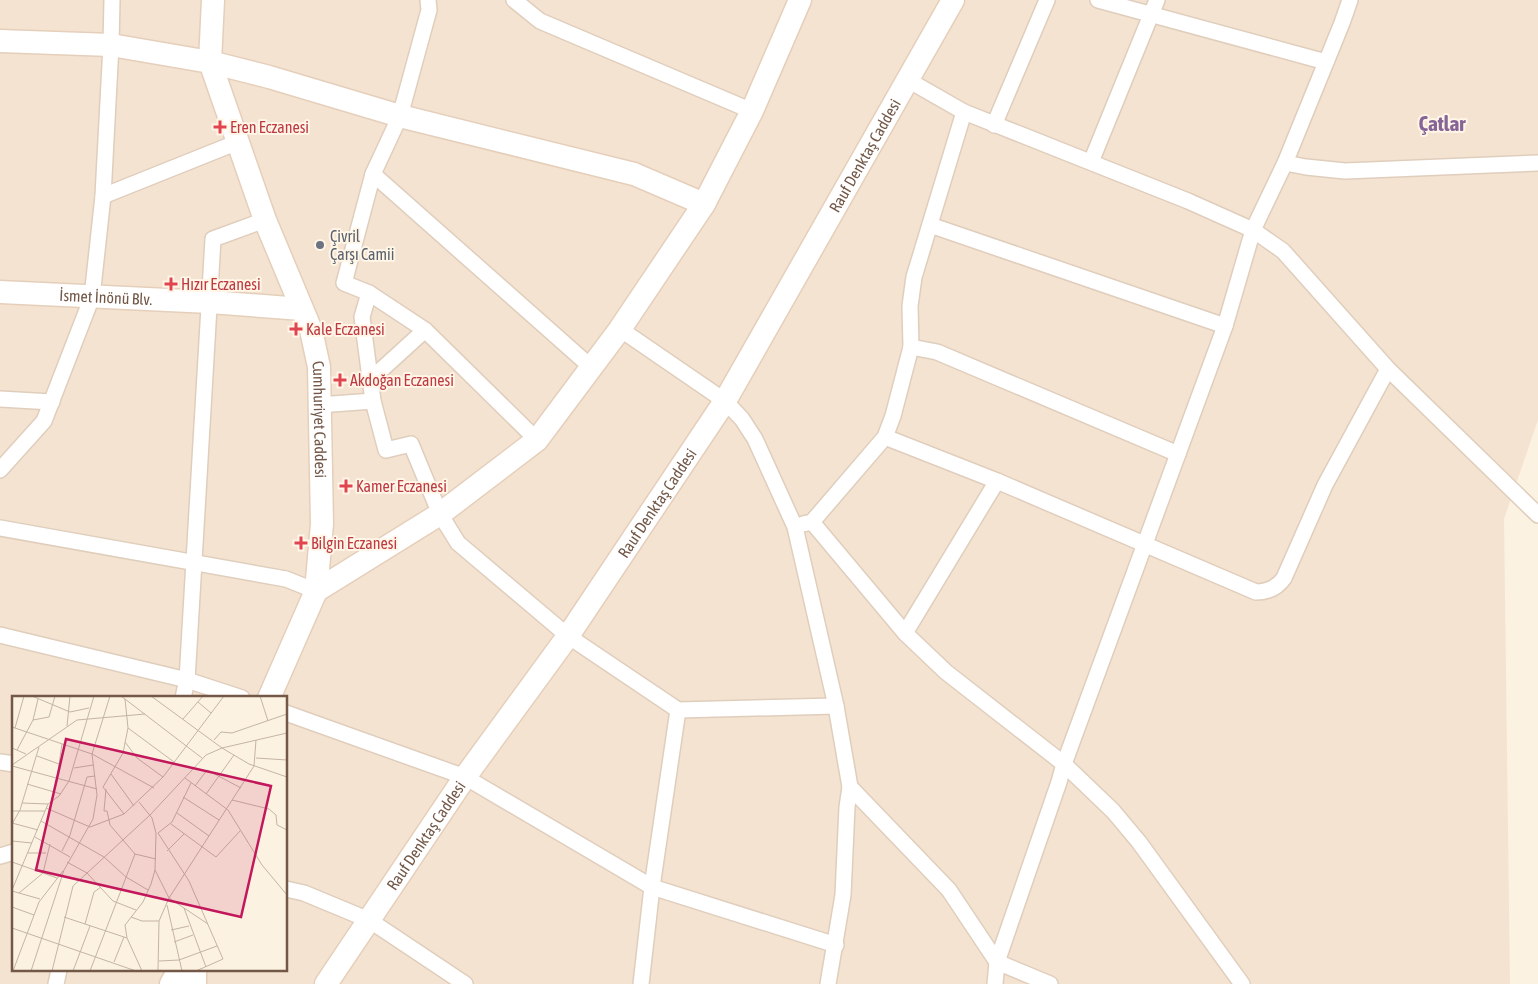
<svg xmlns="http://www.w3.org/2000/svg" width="1538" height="984" viewBox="0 0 1538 984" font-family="'Asap Condensed',sans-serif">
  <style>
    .residential { fill: #f4e3d0; fill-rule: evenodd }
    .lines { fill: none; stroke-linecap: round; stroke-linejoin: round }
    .street-casing { stroke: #e0cebd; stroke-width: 18 }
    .secondary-casing { stroke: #e5cfbb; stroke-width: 25 }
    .street { stroke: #fff; stroke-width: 15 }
    .secondary { stroke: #fff; stroke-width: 22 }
    .health-dot { fill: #e0444e; stroke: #fff6e7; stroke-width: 2 }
    .worship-dot { fill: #6b7280; stroke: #fff6e7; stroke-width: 2 }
    .labels { text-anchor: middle; stroke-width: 4; stroke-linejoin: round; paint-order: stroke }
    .health-label { font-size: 16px; fill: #be3a42; stroke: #fff6e7; text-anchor: start }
    .street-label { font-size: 16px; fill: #735848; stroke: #fff6e7 }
    .worship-label { font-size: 16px; fill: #5b616d; stroke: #fff6e7; text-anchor: start }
    .district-label { font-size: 21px; font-weight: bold; fill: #866497; stroke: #fff6e7 }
    .inset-road { fill: none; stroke: #c5b4a4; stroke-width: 1 }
    .view { fill: #c2185b; fill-opacity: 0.15; stroke: #c2185b; stroke-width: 2.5 }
    .inset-edge { fill: none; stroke: #735848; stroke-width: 2.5 }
  </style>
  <rect width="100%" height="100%" fill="#fcf2e1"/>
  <path class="residential" d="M0 0H1538V420L1504 519 1510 984H0ZM14 698H286V970H14Z"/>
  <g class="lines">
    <g class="street-casing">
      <g id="street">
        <polyline points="428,0 429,10 400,116 373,174 344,283 369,293 425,330 537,440"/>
        <polyline points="514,0 540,21 752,111"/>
        <polyline points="1098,0 1326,62"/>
        <polyline points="908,80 964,112 1188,201 1253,230 1283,251 1388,369 1538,515"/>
        <polyline points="994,125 1047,0"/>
        <polyline points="1091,162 1157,0"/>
        <polyline points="1285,163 1306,167 1345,171 1538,163"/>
        <polyline points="373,174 591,367"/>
        <polyline points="103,196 238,142"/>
        <polyline points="930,225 1225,326"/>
        <polyline points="369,293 362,317 373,401 386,450 411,444 440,514 458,543 568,636 678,710 836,706"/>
        <polyline points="620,329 725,401 742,419 755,439 795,527 836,706 850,787 847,807 843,895 828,984"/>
        <polyline points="911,347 937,352 1178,454"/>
        <polyline points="369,381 425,330"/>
        <polyline points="0,399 52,402"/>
        <polyline points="319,405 373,401"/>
        <path d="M885 437 997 481 1256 592C1268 592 1277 588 1284 578L1325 485 1388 369"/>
        <polyline points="0,470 44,421 92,297 103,196 111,45 112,0"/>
        <polyline points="812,522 905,633 946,672 1064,764 1113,811 1139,842 1242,984"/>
        <polyline points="803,524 812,522 885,437 893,416 911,347 910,306 914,277 964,112"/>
        <polyline points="0,528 286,579 316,591"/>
        <polyline points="905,633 997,481"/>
        <polyline points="0,635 187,680 242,698"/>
        <polyline points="183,698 187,680 213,239 265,220"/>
        <polyline points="286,713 465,777 652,887 836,945"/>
        <polyline points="0,762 14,764"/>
        <polyline points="850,787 949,890 997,962 1050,984"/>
        <polyline points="0,856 14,852"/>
        <polyline points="286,889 304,893 369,920 465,984"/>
        <polyline points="56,984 59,970"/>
        <polyline points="641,984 652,887 678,710"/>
        <polyline points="995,984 997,962 1059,782 1064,764 1225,326 1253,230 1285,163 1342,23 1350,0"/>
      </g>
    </g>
    <g class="secondary-casing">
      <g id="secondary">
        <path id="s1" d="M213 0 210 62 265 220 311 330 319 367 322 524 316 591 269 698"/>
        <polyline points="0,41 111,45 210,62 269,77 400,116 634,174 704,204"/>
        <path id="s2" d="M0 292 210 302 302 309"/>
        <polyline points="316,591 440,514 537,440 620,329 704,204 752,111 800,0"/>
        <polyline points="171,984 179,970"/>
        <polyline points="195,984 195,970"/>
        <path id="s3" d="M326 984 465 777 568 636 725 401 953 0"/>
      </g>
    </g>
    <use href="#street" class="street"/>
    <use href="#secondary" class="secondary"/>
  </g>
  <g class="health-dot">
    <path d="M217.5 119.5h5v5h5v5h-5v5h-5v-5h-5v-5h5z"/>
    <path d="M168.5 276.5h5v5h5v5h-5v5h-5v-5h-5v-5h5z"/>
    <path d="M293.5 321.5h5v5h5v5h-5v5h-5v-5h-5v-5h5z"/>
    <path d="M337.5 372.5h5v5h5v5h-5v5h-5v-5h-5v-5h5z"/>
    <path d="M343.5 478.5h5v5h5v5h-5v5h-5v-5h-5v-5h5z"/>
    <path d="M298.5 535.5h5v5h5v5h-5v5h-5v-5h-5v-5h5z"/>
  </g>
  <circle class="worship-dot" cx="320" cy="245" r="5"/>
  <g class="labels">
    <g class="health-label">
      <text x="230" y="133">Eren Eczanesi</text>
      <text x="181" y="290">Hızır Eczanesi</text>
      <text x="306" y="335">Kale Eczanesi</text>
      <text x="350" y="386">Akdoğan Eczanesi</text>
      <text x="356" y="492">Kamer Eczanesi</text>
      <text x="311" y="549">Bilgin Eczanesi</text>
    </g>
    <g class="street-label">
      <text dy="6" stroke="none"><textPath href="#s3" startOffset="989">Rauf Denktaş Caddesi</textPath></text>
      <text dy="6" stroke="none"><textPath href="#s2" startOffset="106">İsmet İnönü Blv.</textPath></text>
      <text dy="6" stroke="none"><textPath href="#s1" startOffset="439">Cumhuriyet Caddesi</textPath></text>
      <text dy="6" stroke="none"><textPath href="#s3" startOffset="584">Rauf Denktaş Caddesi</textPath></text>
      <text dy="6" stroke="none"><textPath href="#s3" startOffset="179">Rauf Denktaş Caddesi</textPath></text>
    </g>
    <g class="worship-label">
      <text x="330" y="242">Çivril<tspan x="330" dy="18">Çarşı Camii</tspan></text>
    </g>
    <g class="district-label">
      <text x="1442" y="131">Çatlar</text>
    </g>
  </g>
  <g transform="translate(12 696)">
    <rect width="275" height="275" fill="#fcf2e1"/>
    <path class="inset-road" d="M20 0 58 16 77 12M109 0 190 62M139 0 210 52 237 68 275 81M248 0 256 25M186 6 199 17M171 23 191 0M21 24 37 21 43 0M55 30 58 0M0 31 80 58 142 92M3 32 12 0M116 32 162 66M202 44 209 36 220 37 275 18M113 46 125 62 151 81M0 52 14 58M5 54 21 24 26 3M25 60 47 68M244 62 275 64M0 69 65 24 133 18M0 70 85 93M62 72 81 69M99 78 122 110M45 82 50 48M173 82 216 114 250 169 275 199M15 88 49 98M183 90 195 74 229 92M94 93 92 115H95L98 129 123 158 144 163M194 98 222 59M171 101 207 124M220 104 257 113 264 119 265 129 275 134M127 106 140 122 144 137 143 174 139 188 131 206 113 229 115 242 130 275M10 107 36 108M34 112 78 131 112 118 151 81 212 0M0 115H33M165 117 197 140M112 118 91 91 111 57 116 32 113 3M29 125 92 161 114 181 136 194M0 127 26 134M0 128 8 114 27 51M159 128 204 161 228 135M146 137 177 185 211 263 184 275M146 137 160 126 179 87M23 141 58 161M0 145 20 147M50 155 58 139 75 81 83 80M155 155 172 138M16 157H34M0 166 45 182M55 166 75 177 101 205 124 214M143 174 157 202 196 228M0 194 36 108 47 100 57 85 82 0M0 195 28 203M7 197 31 177 38 148M155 209 170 275M0 211 22 219M172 212 194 271M52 221 115 242M119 221 130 225H147M73 228 82 196 89 191M0 232 124 275M159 234 177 230M162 246 181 239M147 265 167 264 205 250M102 266 112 241M1 275 27 206 51 175M19 275 52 174 81 123 85 99 80 58 98 0M40 275 61 190 138 119 194 59 210 52 275 37M61 275 78 230M78 275 123 158M146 275 147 225 157 202 242 70 244 44"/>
    <path class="view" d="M54 43 259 90 229 221 24 174Z"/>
    <rect width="275" height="275" class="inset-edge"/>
  </g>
</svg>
